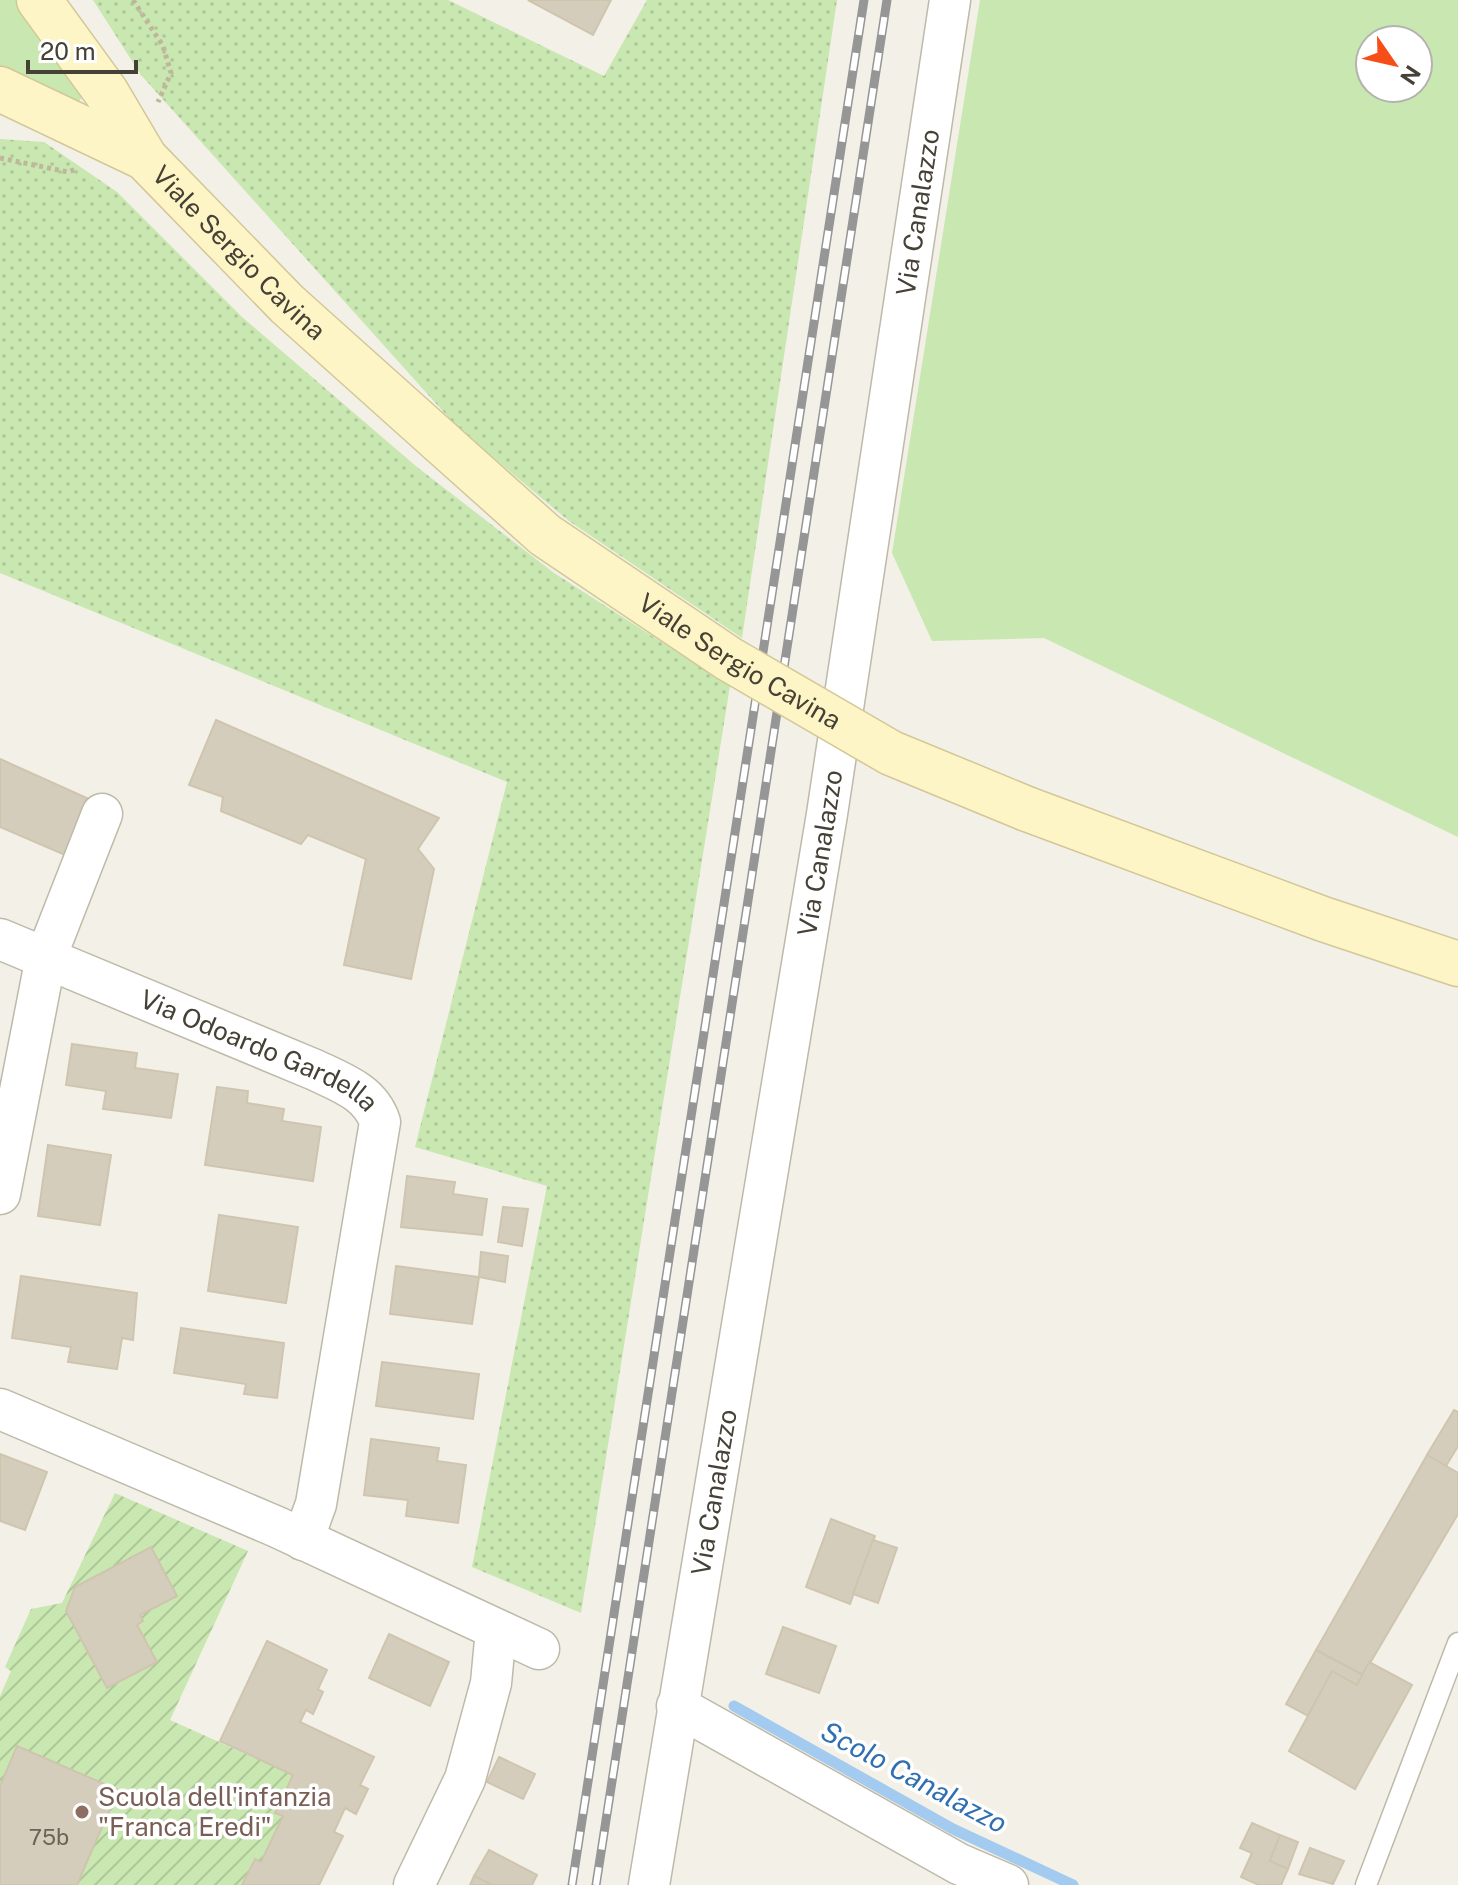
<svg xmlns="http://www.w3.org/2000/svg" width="1458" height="1885" viewBox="0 0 1458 1885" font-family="'Public Sans',sans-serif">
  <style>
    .grass { fill: #c9e7b0; fill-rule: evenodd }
    .park { fill: url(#park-dots) }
    .garden { fill: url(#garden-furrows) }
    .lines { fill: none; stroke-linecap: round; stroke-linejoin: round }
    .stream { stroke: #a3caef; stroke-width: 11 }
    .building { fill: #d5cdbc; stroke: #cfc5af; stroke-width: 2 }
    .lane-casing { stroke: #beb9a9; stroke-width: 23 }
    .street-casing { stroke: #beb9a9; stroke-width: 43 }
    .secondary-casing { stroke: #d3c797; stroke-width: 47 }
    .path { stroke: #c0b69b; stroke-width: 5; stroke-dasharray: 4 4; stroke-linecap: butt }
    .lane { stroke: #fff; stroke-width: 20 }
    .street { stroke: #fff; stroke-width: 40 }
    .secondary { stroke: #fef5c6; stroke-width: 44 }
    .rail-casing { stroke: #969696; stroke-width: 9 }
    .rail { stroke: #fff; stroke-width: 6; stroke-dasharray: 18; stroke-linecap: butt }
    .secondary-bridge-casing { stroke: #d3c797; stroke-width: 47; stroke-linecap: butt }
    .secondary-bridge { stroke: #fef5c6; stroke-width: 44 }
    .education-dot { fill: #8d6e63; stroke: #fff; stroke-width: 3 }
    .labels { text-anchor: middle; stroke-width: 7; stroke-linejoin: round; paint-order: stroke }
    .number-label { font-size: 22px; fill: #6a6458 }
    .street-label { font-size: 26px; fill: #464136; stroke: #fff }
    .education-label { font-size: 26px; fill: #785e54; stroke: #fff; text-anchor: start }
    .water-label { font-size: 28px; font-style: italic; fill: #3070b1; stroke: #fff }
  </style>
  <defs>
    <pattern id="park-dots" width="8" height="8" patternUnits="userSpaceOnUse" patternTransform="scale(2)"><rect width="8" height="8" fill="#c9e7b0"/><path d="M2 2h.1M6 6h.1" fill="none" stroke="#aec798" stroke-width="1.8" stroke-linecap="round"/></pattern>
    <pattern id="garden-furrows" width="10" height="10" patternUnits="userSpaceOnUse" patternTransform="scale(2)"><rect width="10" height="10" fill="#c9e7b0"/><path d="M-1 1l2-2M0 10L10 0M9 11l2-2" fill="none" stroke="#aec798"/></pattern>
  </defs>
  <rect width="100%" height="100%" fill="#f3f0e7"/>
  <g class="grass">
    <polygon points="0,0 16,0 82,97 76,106 41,83 0,67"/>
    <path d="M980 0H1458V837L1044 638 932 641 892 553ZM1418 40V88H1370V40Z"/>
  </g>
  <g class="park">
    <polygon points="93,0 448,0 604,76 647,0 837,0 742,638 569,521 458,428 141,75"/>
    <polygon points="0,139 44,142 117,192 242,317 417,467 554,573 730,686 581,1613 472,1567 547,1186 415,1147 507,782 0,573"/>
  </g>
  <polygon class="garden" points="115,1493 248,1551 170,1720 293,1775 276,1813 283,1816 261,1862 254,1859 242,1885 0,1885 0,1696 11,1671 5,1667 31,1609 62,1603"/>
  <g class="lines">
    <polyline class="stream" points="734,1706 953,1829 1073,1885"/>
  </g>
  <g class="building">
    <polygon points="528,0 611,0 593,35"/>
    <polygon points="216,720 439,818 418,849 434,869 411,979 344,965 366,859 308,835 301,844 221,811 223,797 189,785"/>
    <polygon points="0,759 89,799 65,855 0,827"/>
    <polygon points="72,1044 137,1053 135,1068 178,1074 171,1118 103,1109 106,1091 66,1085"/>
    <polygon points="217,1087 248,1091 247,1103 284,1109 282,1121 321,1127 313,1181 205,1165"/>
    <polygon points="48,1145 111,1155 100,1225 38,1216"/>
    <polygon points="407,1176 455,1182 453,1194 487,1199 482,1235 401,1227"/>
    <polygon points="503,1207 528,1209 522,1246 498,1242"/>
    <polygon points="219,1215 298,1227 286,1303 208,1291"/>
    <polygon points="481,1252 508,1256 505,1282 479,1277"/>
    <polygon points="396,1266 479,1277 472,1324 390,1314"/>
    <polygon points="21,1276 137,1293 133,1340 122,1338 117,1369 68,1362 71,1347 12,1338"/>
    <polygon points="181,1328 284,1343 277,1398 244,1394 246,1384 174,1373"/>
    <polygon points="382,1362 479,1374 473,1419 376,1406"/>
    <polygon points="1454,1410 1458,1412 1458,1446 1446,1466 1427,1455"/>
    <polygon points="371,1439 439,1448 437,1461 466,1465 458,1523 406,1516 408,1500 364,1495"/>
    <polygon points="0,1454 47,1472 25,1530 0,1521"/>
    <polygon points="1427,1455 1458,1473 1458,1514 1363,1675 1316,1650"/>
    <polygon points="831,1519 875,1536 850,1604 806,1587"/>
    <polygon points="873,1540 897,1548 878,1603 853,1594"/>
    <polygon points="151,1547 177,1596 140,1615 143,1621 137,1625 157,1662 107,1688 66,1611 75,1587"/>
    <polygon points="783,1627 836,1646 819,1693 766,1674"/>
    <polygon points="389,1634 449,1662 430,1706 369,1678"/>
    <polygon points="267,1641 327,1670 318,1689 323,1692 313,1714 306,1710 300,1722 374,1757 360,1785 368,1789 356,1814 345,1808 334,1832 343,1836 319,1885 242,1885 255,1859 261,1862 283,1816 275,1813 293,1775 220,1741"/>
    <polygon points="1316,1650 1363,1675 1357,1685 1332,1671 1308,1716 1286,1704"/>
    <polygon points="1369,1662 1412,1685 1355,1789 1289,1751 1332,1671 1357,1685"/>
    <polygon points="17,1746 118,1790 77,1885 0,1885 0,1786"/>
    <polygon points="499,1757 535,1774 523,1799 487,1782"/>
    <polygon points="1252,1823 1280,1835 1270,1861 1288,1869 1281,1885 1259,1885 1241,1877 1252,1853 1240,1848"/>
    <polygon points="1280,1835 1298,1842 1288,1869 1270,1861"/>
    <polygon points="1310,1848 1344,1861 1333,1884 1299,1874"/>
    <polygon points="489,1850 537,1875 532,1885 492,1885 474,1876"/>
    <polygon points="474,1876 492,1885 470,1885"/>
  </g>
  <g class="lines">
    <g class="lane-casing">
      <polyline id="lane" points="1366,1885 1458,1643"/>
    </g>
    <g class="street-casing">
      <g id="street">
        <path id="s1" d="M0 939 315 1070C342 1083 370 1092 380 1122L316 1504 303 1540"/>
        <polyline points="0,1194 46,957 102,814"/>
        <polyline points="0,1409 277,1527 539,1649"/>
        <polyline points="677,1706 959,1864 1008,1885"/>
        <polyline points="414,1885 465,1779 491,1683 496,1630"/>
        <path id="s2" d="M649 1885 827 814 950 0"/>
      </g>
    </g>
    <g class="secondary-casing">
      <g id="secondary">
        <path id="s3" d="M39 0 106 92 145 158 287 304 441 442"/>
        <polyline points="0,89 145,158"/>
        <polyline points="1027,809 1323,919 1458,964"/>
      </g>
    </g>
    <g class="path">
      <polyline points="133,0 163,46 171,73 158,102"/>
      <polyline points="0,158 68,172 77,169"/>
    </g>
    <use href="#lane" class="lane"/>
    <use href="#street" class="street"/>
    <use href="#secondary" class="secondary"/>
    <g class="rail-casing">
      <g id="rail">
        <polyline points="572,1885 864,0"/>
        <polyline points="596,1885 887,0"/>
      </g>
    </g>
    <use href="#rail" class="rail"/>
    <g class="secondary-bridge-casing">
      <g id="secondary-bridge">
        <path id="s4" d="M441 442 545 535 729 659 891 753 1027 809"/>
      </g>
    </g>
    <use href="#secondary-bridge" class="secondary-bridge"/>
  </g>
  <circle class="education-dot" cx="82" cy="1812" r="8"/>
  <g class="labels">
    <g class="number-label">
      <text x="49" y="1845">75b</text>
    </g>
    <g class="street-label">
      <text dy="9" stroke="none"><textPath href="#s2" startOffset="1694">Via Canalazzo</textPath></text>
      <text dy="9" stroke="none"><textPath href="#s3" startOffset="324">Viale Sergio Cavina</textPath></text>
      <text dy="9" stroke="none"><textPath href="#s4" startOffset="372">Viale Sergio Cavina</textPath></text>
      <text dy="9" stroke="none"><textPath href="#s2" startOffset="1046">Via Canalazzo</textPath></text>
      <text dy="9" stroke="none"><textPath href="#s1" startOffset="282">Via Odoardo Gardella</textPath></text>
      <text dy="9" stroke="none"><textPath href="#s2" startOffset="398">Via Canalazzo</textPath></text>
    </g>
    <g class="education-label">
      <text x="98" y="1806">Scuola dell'infanzia<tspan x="98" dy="30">"Franca Eredi"</tspan></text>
    </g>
    <g class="water-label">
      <text transform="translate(914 1777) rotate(28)" y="10">Scolo Canalazzo</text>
    </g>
  </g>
  <g transform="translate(1394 64) rotate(124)"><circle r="38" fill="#ffffff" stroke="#b5b3af" stroke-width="2"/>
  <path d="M0-6L14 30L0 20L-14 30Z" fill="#f74d19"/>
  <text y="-12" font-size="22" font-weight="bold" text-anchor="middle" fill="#464136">N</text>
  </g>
  <path d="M28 60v12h108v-12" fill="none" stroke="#464136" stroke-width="4"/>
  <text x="40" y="60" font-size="24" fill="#464136" stroke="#ffffff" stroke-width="6" paint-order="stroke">20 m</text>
</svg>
